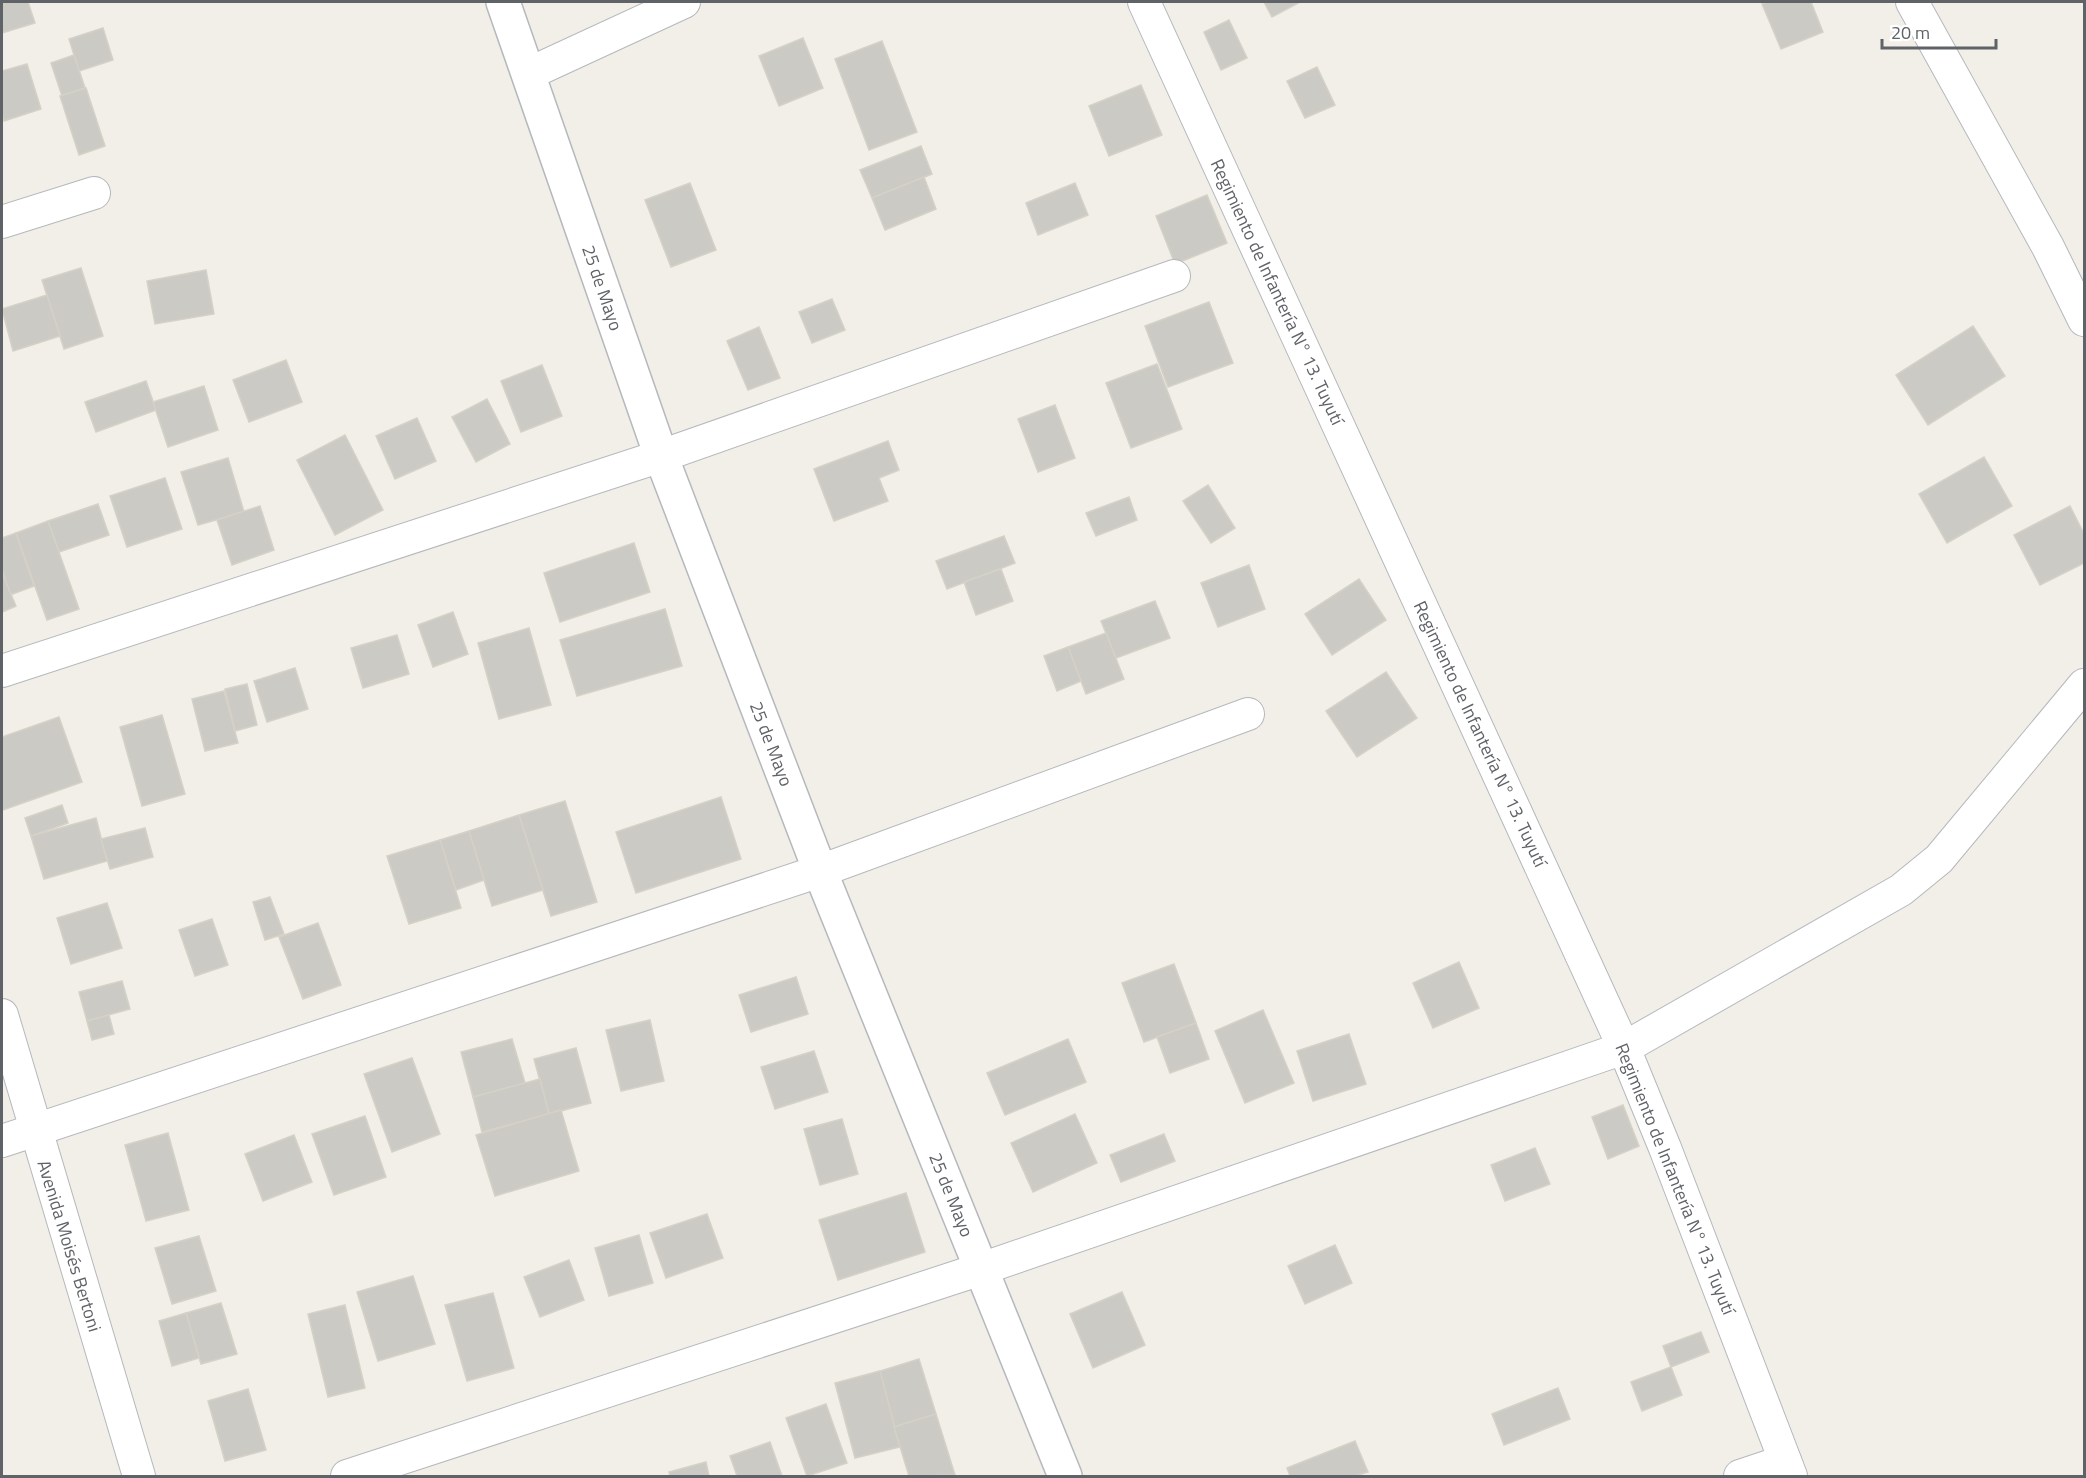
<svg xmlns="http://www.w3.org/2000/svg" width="2086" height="1478" viewBox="0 0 2086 1478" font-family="'Titillium Web',sans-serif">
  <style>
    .building { fill: #cccac5; stroke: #d6d1c6; stroke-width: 1.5 }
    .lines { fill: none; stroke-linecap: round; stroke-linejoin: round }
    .minor-casing { stroke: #b5b8bc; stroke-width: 34 }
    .tertiary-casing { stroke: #b5b8bc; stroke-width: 36 }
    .minor { stroke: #fff; stroke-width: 32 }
    .tertiary { stroke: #fff; stroke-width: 33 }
    .labels { text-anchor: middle; stroke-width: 4.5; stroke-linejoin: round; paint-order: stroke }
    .street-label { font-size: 18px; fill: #5f6368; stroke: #fff }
  </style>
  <rect width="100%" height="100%" fill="#f1efe8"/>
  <g class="building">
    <polygon points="2,2 28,2 35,23 2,33"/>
    <polygon points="1264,2 1300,2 1272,17"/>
    <polygon points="1767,2 1811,2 1823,32 1781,49 1762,4"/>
    <polygon points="1229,20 1247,58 1221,70 1204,32"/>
    <polygon points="103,28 113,60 79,71 69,39"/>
    <polygon points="803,38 823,88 779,106 759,56"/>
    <polygon points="882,41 917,132 869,150 835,59"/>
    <polygon points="74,55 85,88 62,96 51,63"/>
    <polygon points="27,64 41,109 4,121 2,112 2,71"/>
    <polygon points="1317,67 1335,105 1305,118 1287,81"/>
    <polygon points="1141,85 1162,135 1109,156 1089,106"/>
    <polygon points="86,88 105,146 79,155 60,96"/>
    <polygon points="921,146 932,174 872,198 860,170"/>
    <polygon points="924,177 936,209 885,230 872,198"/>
    <polygon points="690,183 716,250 671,267 645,200"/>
    <polygon points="1075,183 1088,215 1038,235 1026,203"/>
    <polygon points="1207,195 1227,243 1175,264 1156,216"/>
    <polygon points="81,268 103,336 64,349 42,280"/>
    <polygon points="206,270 214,314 155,324 147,281"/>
    <polygon points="47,295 60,336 13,351 2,309"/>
    <polygon points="832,299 845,330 812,343 799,312"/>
    <polygon points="1209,302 1233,363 1168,387 1145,326"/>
    <polygon points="1973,326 2005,376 1928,425 1896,375"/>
    <polygon points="759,327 780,378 748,390 727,341"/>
    <polygon points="286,360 302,402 249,422 233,380"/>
    <polygon points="1157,364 1182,429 1131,448 1106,383"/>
    <polygon points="542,365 562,416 521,432 501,381"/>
    <polygon points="146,381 156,410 96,432 85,402"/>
    <polygon points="204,386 218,430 168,447 153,402"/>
    <polygon points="487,399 510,444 476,462 452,417"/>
    <polygon points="1055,405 1075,458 1038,472 1018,419"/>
    <polygon points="417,418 436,461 395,479 376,436"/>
    <polygon points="345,435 383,510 335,535 297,460"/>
    <polygon points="888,441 899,470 879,478 888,501 834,521 814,469"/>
    <polygon points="1984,457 2012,506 1947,543 1919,494"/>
    <polygon points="228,458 244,512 198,525 181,472"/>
    <polygon points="165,478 182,529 127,547 110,496"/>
    <polygon points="1208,485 1235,528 1211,543 1183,501"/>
    <polygon points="1129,497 1137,520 1096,536 1086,513"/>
    <polygon points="98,504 109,535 59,552 48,521"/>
    <polygon points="260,506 274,550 232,565 217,520"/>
    <polygon points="2070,506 2084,534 2084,563 2040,585 2014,535"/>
    <polygon points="48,521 79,609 47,620 16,533"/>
    <polygon points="16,533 34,586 10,595 2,568 2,538"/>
    <polygon points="1004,536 1015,563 947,589 936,561"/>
    <polygon points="634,543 650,592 560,622 544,573"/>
    <polygon points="1249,565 1265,609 1218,627 1201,583"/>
    <polygon points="1001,569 1013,601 976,615 964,582"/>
    <polygon points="2,573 16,606 2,612"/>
    <polygon points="1359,579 1386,620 1332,655 1305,614"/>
    <polygon points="1155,601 1170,638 1116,658 1101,621"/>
    <polygon points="665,609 682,666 577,696 560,640"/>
    <polygon points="453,612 468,654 433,667 418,625"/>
    <polygon points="529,628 551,705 499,719 478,643"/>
    <polygon points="1106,633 1124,679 1086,694 1068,647"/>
    <polygon points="397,635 409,674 363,688 351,648"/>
    <polygon points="1068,647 1081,681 1057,691 1044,656"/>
    <polygon points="295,668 308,709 267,722 254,681"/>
    <polygon points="1386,672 1417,718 1357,757 1326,711"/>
    <polygon points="247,684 257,725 235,731 225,689"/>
    <polygon points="224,691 238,743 205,751 192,699"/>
    <polygon points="162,715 185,794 142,806 120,727"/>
    <polygon points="59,717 82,782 3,810 2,804 2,737"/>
    <polygon points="721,797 741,859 636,893 616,832"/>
    <polygon points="565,801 597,902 551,916 519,815"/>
    <polygon points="62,805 68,823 31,836 25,818"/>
    <polygon points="519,815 543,890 492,906 469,831"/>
    <polygon points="96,818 107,861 44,879 31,836"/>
    <polygon points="145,828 153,857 110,869 101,839"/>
    <polygon points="469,831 484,880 456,890 440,840"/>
    <polygon points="440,840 461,908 409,924 387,856"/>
    <polygon points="270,897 284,934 265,940 253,902"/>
    <polygon points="107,903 122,948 71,964 57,918"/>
    <polygon points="212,919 228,965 195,976 179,930"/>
    <polygon points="318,923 341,985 303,999 279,937"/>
    <polygon points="1459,962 1479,1008 1433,1028 1413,983"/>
    <polygon points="1174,964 1196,1023 1144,1042 1122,983"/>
    <polygon points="796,977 808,1014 751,1032 739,995"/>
    <polygon points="122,981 130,1009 87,1021 79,992"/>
    <polygon points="1263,1010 1294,1083 1245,1103 1215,1031"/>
    <polygon points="109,1015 114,1034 92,1040 87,1021"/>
    <polygon points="650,1020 664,1081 621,1091 606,1030"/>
    <polygon points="1196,1023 1209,1059 1170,1073 1157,1037"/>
    <polygon points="1349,1034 1366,1084 1313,1101 1297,1051"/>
    <polygon points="512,1039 525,1083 473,1097 461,1052"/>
    <polygon points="1068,1039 1086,1082 1005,1115 987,1073"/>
    <polygon points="576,1048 591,1103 549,1114 534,1059"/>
    <polygon points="814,1051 828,1092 775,1109 761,1067"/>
    <polygon points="412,1058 440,1134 392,1152 364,1074"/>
    <polygon points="540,1079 549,1114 482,1132 473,1097"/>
    <polygon points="1623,1105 1639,1146 1608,1159 1592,1117"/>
    <polygon points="561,1110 579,1171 495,1196 476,1135"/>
    <polygon points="1075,1114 1097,1163 1033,1192 1011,1143"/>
    <polygon points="365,1116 386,1177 334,1195 312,1134"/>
    <polygon points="842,1119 858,1174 820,1185 804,1129"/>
    <polygon points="168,1133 189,1210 146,1221 125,1145"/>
    <polygon points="1164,1134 1175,1161 1121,1182 1110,1155"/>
    <polygon points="294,1135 312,1182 263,1201 245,1154"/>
    <polygon points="1535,1148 1550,1184 1505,1201 1491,1165"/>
    <polygon points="906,1193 925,1252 838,1280 819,1220"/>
    <polygon points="707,1214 723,1258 666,1278 650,1233"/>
    <polygon points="639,1235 653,1283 609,1296 595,1248"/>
    <polygon points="199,1236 216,1291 172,1304 155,1248"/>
    <polygon points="1335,1245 1352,1283 1305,1304 1288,1266"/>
    <polygon points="569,1260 584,1300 540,1317 524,1277"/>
    <polygon points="413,1276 435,1344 378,1361 357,1292"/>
    <polygon points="1122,1292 1145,1345 1093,1368 1070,1314"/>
    <polygon points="493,1293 514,1368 467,1381 445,1305"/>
    <polygon points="221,1303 237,1354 201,1364 186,1313"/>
    <polygon points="345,1305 365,1388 328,1397 308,1314"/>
    <polygon points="186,1313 199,1358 172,1366 159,1321"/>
    <polygon points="1701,1332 1709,1352 1671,1367 1663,1346"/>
    <polygon points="919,1359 936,1414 894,1427 877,1372"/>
    <polygon points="1671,1367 1682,1395 1642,1411 1631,1382"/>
    <polygon points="880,1371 900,1447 855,1458 835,1383"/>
    <polygon points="1558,1388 1570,1419 1504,1445 1492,1414"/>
    <polygon points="248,1389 266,1450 225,1461 208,1401"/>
    <polygon points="826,1404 847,1463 807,1476 786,1418"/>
    <polygon points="936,1414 955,1475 909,1476 894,1427"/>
    <polygon points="1355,1441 1368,1472 1355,1476 1290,1476 1287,1468"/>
    <polygon points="770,1442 782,1476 737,1476 730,1456"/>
    <polygon points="706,1462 709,1476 670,1476 669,1472"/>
  </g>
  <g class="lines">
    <g class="minor-casing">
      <g id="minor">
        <polyline points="1144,2 1624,1048 1665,1148 1791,1476"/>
        <polyline points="1912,2 2048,247 2084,320"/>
        <polyline points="528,74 684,2"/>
        <polyline points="2,222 94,193"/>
        <polyline points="2,671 661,456 1174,276"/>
        <polyline points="2,1015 139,1476"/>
        <polyline points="2,1141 820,871 1248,714"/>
        <polyline points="347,1476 981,1269 1624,1048 1901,890 1939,859 2084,685"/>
        <polyline points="1740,1476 1785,1461"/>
      </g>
    </g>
    <g class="tertiary-casing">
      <polyline id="tertiary" points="503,2 661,456 820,871 1065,1476"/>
    </g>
    <use href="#minor" class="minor"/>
    <use href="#tertiary" class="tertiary"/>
  </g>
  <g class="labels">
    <g class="street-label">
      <text transform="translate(602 288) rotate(71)" y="6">25 de Mayo</text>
      <text transform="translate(1277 292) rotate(65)" y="6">Regimiento de Infantería N° 13. Tuyutí</text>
      <text transform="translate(1480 734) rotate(65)" y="6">Regimiento de Infantería N° 13. Tuyutí</text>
      <text transform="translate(771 744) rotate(69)" y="6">25 de Mayo</text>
      <text transform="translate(1675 1179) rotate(68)" y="6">Regimiento de Infantería N° 13. Tuyutí</text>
      <text transform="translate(951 1195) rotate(68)" y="6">25 de Mayo</text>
      <text transform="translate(69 1246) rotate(73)" y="6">Avenida Moisés Bertoni</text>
    </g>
  </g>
  <rect width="2086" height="1478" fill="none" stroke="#5f6368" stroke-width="6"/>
  <path d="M1882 39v9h114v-9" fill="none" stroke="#5f6368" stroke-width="3"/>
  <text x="1891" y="39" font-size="18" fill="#5f6368" stroke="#ffffff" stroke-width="4.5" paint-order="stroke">20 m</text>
</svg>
